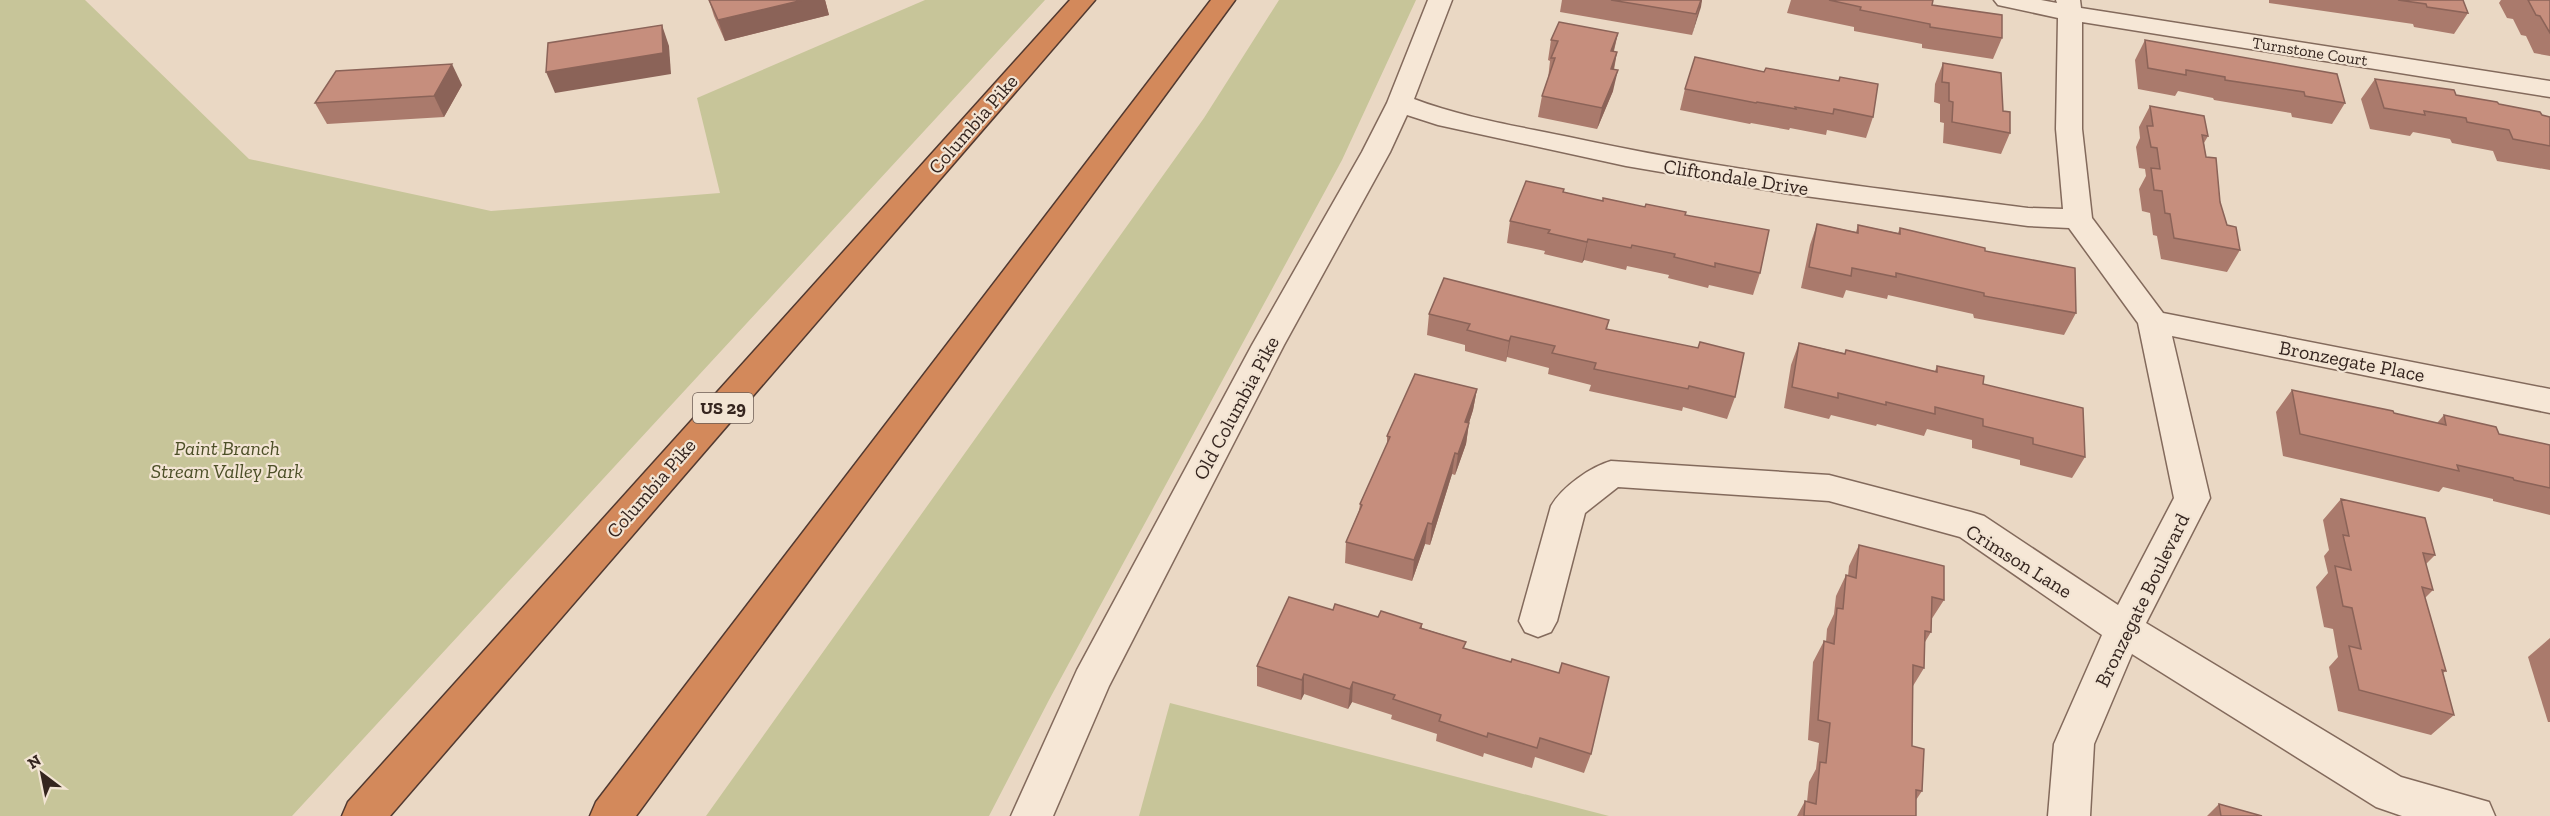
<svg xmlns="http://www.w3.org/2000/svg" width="2550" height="816" viewBox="0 0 2550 816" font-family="'Zilla Slab',serif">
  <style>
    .green { fill: #c7c599 }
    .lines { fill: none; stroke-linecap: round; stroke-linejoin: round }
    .street-casing { stroke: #836a5c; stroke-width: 3 }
    .highway-casing { stroke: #513930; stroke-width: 3 }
    .street { fill: #f6e7d6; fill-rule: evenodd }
    .highway { fill: #d3895b; fill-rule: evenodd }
    .wall { fill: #aa7a6c }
    .shaded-wall { fill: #8b6358 }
    .building { fill: #c68e7d; stroke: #8b6358; stroke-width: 1.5 }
    .labels { text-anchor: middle; stroke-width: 4.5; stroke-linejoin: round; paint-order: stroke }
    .far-street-label { font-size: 16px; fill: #35251f; stroke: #f2e4d3 }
    .shield { fill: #f2e4d3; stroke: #6e5e55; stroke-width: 1.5 }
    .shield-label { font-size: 18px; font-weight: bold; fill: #35251f }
    .street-label { font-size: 20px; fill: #35251f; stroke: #f2e4d3 }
    .park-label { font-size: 20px; font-style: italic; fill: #4c4f27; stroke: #f2e4d3 }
  </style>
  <rect width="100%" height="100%" fill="#ead8c4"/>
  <g class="green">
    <polygon points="0,0 85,0 249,159 491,211 720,193 697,98 925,0 1045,0 292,816 0,816"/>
    <polygon points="1279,0 1416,0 1342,160 1049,700 989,816 706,816 1204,118"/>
    <polygon points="1170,703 1609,816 1139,816"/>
  </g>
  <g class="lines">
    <g class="street-casing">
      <path id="street" d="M1428 0H1452L1414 99C1464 118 1517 126 1569 137 1720 170 1874 188 2028 208L2063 209 2056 129 2058 18 1998 5 1994 0H2041L2057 3 2056 0H2080L2081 8 2550 81V97L2082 22V129L2092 218 2163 313 2550 389V413L2172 336 2210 498 2146 623 2401 777 2489 802 2495 816H2402L2376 807 2132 654 2094 744 2090 816H2048L2054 744 2102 635 1960 537 1829 501 1618 487 1585 513 1557 621 1551 632 1538 637 1525 632 1519 621 1551 506C1562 487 1590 467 1611 461L1829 475 1971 512 1984 516 2118 605 2174 498 2138 323 2069 228 2028 226 1790 194 1626 166 1438 125 1407 115 1390 152 1284 345 1109 686 1053 816H1011L1077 670 1252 345 1362 152 1387 103Z"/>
    </g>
    <g class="highway-casing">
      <g id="highway">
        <polygon points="1070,0 1095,0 390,816 342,816 348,802"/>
        <polygon points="1211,0 1235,0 636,816 590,816 596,802"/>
      </g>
    </g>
    <use href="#street" class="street"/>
    <use href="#highway" class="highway"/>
  </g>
  <g class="wall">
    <polygon points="709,0 825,0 829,15 725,41 714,16"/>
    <polygon points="1562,0 1702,0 1692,35 1560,12"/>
    <polygon points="1791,0 1931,0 1932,5 2002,38 1993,59 1922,48 1922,44 1854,31 1854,27 1787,13"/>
    <polygon points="2269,0 2463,0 2468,13 2454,34 2414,27 2413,24 2269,3"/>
    <polygon points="2501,0 2550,0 2550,56 2534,53 2526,36 2521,35 2513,19 2507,18 2499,3"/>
    <polygon points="1618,33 1614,51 1617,52 1614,70 1613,91 1597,129 1538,117 1542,96 1548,79 1550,61 1548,60 1551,40"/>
    <polygon points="2145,40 2345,103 2332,124 2292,117 2291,113 2214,100 2213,98 2178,91 2175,96 2138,89 2135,60"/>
    <polygon points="1943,63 2003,111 2010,133 2001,154 1943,143 1944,123 1940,122 1940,104 1934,102 1935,84"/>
    <polygon points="1764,72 1838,81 1840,77 1873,117 1866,138 1827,130 1826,135 1790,128 1789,130 1751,123 1750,124 1680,110 1685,89"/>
    <polygon points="2375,79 2456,95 2550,117 2550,170 2497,161 2493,151 2452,143 2450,139 2413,132 2410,136 2370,129 2361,99"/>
    <polygon points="462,85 444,117 327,124 315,103"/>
    <polygon points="2150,106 2208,136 2204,143 2206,157 2227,225 2240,250 2227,272 2161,259 2157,236 2153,235 2150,213 2142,211 2139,189 2146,176 2145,169 2139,168 2136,147 2140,138 2139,127"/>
    <polygon points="1564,189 1564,192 1603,201 1685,215 1760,273 1753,295 1709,285 1708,288 1668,278 1669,275 1627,266 1626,270 1584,260 1582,263 1544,254 1545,251 1507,243 1510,221"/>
    <polygon points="1817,224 1856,232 1858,225 1898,233 1900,228 1985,251 2076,313 2064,335 1974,318 1973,314 1888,295 1887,299 1846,290 1843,298 1801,288 1810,245"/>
    <polygon points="1429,314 1609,320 1607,329 1735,397 1727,419 1683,407 1682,411 1589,391 1591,385 1548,374 1549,368 1507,357 1506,362 1465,351 1465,345 1427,335"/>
    <polygon points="1799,343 1844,353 1935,371 1937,366 1983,384 2085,457 2072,478 2020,465 2020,460 1972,448 1972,440 1927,429 1924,436 1877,424 1876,426 1831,415 1829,419 1784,408 1791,365"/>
    <polygon points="1477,389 1473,410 1469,423 1466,444 1455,475 1452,474 1430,545 1425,544 1412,581 1345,563 1346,542 1359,511 1360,504 1387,444 1387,436"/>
    <polygon points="2292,390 2437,423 2444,415 2499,434 2550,445 2550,515 2493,501 2493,499 2443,487 2439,492 2283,456 2276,412"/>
    <polygon points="2341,499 2435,555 2426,564 2433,590 2425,598 2446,671 2443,673 2454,715 2431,735 2338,711 2329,667 2338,657 2333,629 2324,627 2316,587 2328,573 2324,556 2329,550 2323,520"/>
    <polygon points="1859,545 1944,600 1931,620 1931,632 1925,642 1924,668 1913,686 1912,746 1922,791 1916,800 1916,816 1797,816 1805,801 1807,802 1809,782 1816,769 1819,743 1808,740 1813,662 1824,641 1826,642 1827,629 1834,614 1836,596 1846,575 1848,576 1849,566"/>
    <polygon points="1378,617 1422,624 1422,628 1466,642 1464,648 1591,754 1584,773 1535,757 1532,768 1484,753 1483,757 1436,741 1437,734 1391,719 1392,715 1352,702 1348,709 1304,694 1301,700 1257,686 1257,666"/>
    <polygon points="2550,638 2550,722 2548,722 2528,657"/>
    <polygon points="2219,804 2262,816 2207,816"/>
  </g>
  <g class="shaded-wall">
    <polygon points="803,0 825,0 829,15 725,41 718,20"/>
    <polygon points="1701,0 1702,0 1701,7 1692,35"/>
    <polygon points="662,25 669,46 671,74 555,93 546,72"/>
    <polygon points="1618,33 1613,53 1611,51"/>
    <polygon points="1617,52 1613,72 1611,69"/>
    <polygon points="452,64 462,85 444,117 434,96"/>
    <polygon points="1618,70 1613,91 1597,129 1602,108"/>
    <polygon points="1588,239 1584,260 1582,263 1587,242"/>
    <polygon points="1511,336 1507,357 1506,362 1509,341"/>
    <polygon points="1477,389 1473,410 1465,435 1469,423 1466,444 1455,475 1458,454 1465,422"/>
    <polygon points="1455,453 1452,474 1430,545 1432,524"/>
    <polygon points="1428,523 1425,544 1412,581 1414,560"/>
    <polygon points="1304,674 1304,694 1301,700 1302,680"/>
    <polygon points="1353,682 1352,702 1348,709 1350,689"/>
  </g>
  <g class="building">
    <polygon points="709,0 803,0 718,20"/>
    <polygon points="1611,0 1701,0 1696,14"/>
    <polygon points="1829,0 1933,0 1932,5 2002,15 2002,38 1930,27 1930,24 1860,10 1861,7"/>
    <polygon points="2398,0 2463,0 2468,13 2427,7 2426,4"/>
    <polygon points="2528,0 2550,0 2550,33 2540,16 2536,15"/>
    <polygon points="1559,22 1618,33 1611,51 1617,52 1611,69 1618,70 1602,108 1542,96 1555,58 1551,58 1558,41 1551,40"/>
    <polygon points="662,25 663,53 546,72 548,43"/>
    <polygon points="2145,40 2337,74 2345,103 2305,96 2304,92 2225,80 2225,77 2186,70 2186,75 2148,68"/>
    <polygon points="1695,57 1764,72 1766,68 1839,81 1840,77 1878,84 1873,117 1834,109 1833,114 1795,107 1796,109 1757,102 1756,103 1685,89"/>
    <polygon points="1943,63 2001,73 2003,111 2010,112 2010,133 1952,122 1953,102 1949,101 1949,83 1942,82"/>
    <polygon points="452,64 434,96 315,103 336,71"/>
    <polygon points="2375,79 2454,90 2456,95 2497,102 2499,104 2540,112 2542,115 2550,117 2550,146 2513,139 2509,130 2467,122 2466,118 2424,111 2425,115 2384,108"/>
    <polygon points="2150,106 2204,116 2208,136 2202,135 2206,157 2216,158 2220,202 2227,225 2236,227 2240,250 2174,238 2170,214 2165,213 2162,191 2154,190 2151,168 2160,169 2157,148 2151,147 2147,126 2153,126"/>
    <polygon points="1526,181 1564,189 1563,192 1603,201 1603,198 1645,207 1646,204 1686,212 1685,215 1769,230 1760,273 1715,263 1715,267 1674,257 1675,254 1632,245 1631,248 1588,239 1587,242 1548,233 1550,230 1510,221"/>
    <polygon points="1817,224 1858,233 1858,225 1900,234 1900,228 1985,248 1985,251 2075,268 2076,313 1984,296 1984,293 1896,273 1896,277 1852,268 1851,276 1809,267"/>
    <polygon points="1444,278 1609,320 1606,329 1698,348 1700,342 1744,353 1735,397 1689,386 1688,389 1594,369 1596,363 1552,353 1555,346 1511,336 1509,341 1467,330 1470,324 1429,314"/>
    <polygon points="1799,343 1845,354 1846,350 1937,372 1937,366 1984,376 1983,384 2083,408 2085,457 2033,444 2033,438 1983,426 1983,419 1935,407 1935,414 1886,402 1886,405 1838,393 1838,398 1792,387"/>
    <polygon points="1415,374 1477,389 1465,422 1469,423 1458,454 1455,453 1432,524 1428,523 1414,560 1346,542 1362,505 1360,504 1390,437 1387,436"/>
    <polygon points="2292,390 2393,411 2394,413 2446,425 2444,415 2496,427 2499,434 2550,445 2550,488 2514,480 2513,478 2457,465 2459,471 2300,434"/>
    <polygon points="2341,499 2425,518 2435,555 2423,553 2433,590 2422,587 2446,671 2442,670 2454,715 2359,690 2349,646 2361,649 2352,608 2343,606 2335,566 2351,570 2343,535 2349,536"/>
    <polygon points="1859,545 1944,566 1944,600 1932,597 1931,632 1925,631 1924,668 1913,665 1912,746 1924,749 1922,791 1916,790 1916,816 1804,816 1805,801 1816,804 1820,762 1826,763 1830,723 1818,720 1824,641 1834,644 1837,608 1843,609 1846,575 1856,578"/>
    <polygon points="1289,597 1333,610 1335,604 1378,617 1381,611 1422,624 1420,628 1466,642 1463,648 1511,662 1512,659 1559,673 1562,663 1609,677 1591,754 1540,738 1537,748 1488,733 1487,737 1439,721 1441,715 1393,699 1395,695 1353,682 1350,689 1304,674 1302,680 1257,666"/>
    <polygon points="2219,804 2262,816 2221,816"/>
  </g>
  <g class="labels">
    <g class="far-street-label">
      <text transform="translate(2310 51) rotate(9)" y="6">Turnstone Court</text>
    </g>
    <rect class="shield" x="693" y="393" width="60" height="30" rx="4.5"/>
    <g class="shield-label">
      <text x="723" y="414">US 29</text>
    </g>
    <g class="street-label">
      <text transform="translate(973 124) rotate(-49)" y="7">Columbia Pike</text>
      <text transform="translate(1736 177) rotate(9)" y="7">Cliftondale Drive</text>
      <text transform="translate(2352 361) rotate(11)" y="7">Bronzegate Place</text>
      <text transform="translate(1236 408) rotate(-62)" y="7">Old Columbia Pike</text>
      <text transform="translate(651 488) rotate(-49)" y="7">Columbia Pike</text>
      <text transform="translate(2019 561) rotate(32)" y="7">Crimson Lane</text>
      <text transform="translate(2142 600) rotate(-64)" y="7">Bronzegate Boulevard</text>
    </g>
    <g class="park-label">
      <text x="227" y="455">Paint Branch<tspan x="227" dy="23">Stream Valley Park</tspan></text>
    </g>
  </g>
  <g transform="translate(42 774) rotate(328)" stroke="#f2e4d3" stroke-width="4.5" paint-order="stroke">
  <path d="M0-4.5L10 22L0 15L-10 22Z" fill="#35251f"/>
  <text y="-9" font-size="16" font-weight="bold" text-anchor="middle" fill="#35251f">N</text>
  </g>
</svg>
